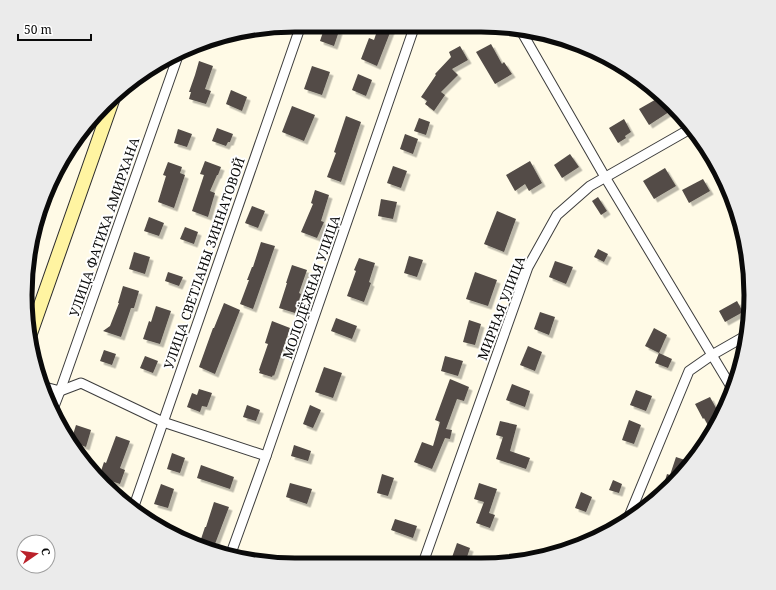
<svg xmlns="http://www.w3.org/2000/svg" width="776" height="590" viewBox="0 0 776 590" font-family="'Noto Serif',serif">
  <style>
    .building { fill: #524b46; filter: url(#shadow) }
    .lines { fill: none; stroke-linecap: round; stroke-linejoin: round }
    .street-casing { stroke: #3d3d3d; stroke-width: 11 }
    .secondary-casing { stroke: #2c2c2c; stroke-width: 15 }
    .street { stroke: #fff; stroke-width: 9 }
    .secondary { stroke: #fff4a1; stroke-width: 13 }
    .labels { text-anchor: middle; stroke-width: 4; stroke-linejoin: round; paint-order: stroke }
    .street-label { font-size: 13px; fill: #0a0a0a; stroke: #fff }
    .rim { fill: none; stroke: #0a0a0a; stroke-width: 5 }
  </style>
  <defs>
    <filter id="shadow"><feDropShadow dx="3.5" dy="3.5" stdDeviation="0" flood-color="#0004"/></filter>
  </defs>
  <rect width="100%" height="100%" fill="#fffae6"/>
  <g class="building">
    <polygon points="379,25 393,25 377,66 361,59 369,38 374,40"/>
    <polygon points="325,26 339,31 334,46 320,41"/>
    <polygon points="491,44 502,64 504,62 512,74 495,84 476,52"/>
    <polygon points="460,46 468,60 452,69 458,75 441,92 445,95 434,111 425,104 427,101 421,97 436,75 435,74 451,57 449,52"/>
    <polygon points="199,61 213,66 205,89 211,91 206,104 189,99 191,92 189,92 195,75"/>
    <polygon points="312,66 330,72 322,95 304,89"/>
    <polygon points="358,74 372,80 366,96 352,90"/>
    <polygon points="231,90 247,97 242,111 226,104"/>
    <polygon points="660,97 669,112 649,125 639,109"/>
    <polygon points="292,106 315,115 304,141 282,132"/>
    <polygon points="346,116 361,122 341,182 327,177 336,153 334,152"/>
    <polygon points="419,118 430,122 426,135 414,131"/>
    <polygon points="624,119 631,132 625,136 626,138 618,143 609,128"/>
    <polygon points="217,128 233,134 230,142 228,142 226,146 212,141"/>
    <polygon points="178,129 192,134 187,147 174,143"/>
    <polygon points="405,134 418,139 413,154 400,149"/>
    <polygon points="570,154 579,167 562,178 554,165"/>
    <polygon points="205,161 221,167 218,175 217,175 210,191 215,193 208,217 192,211 204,175 200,174"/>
    <polygon points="530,161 542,183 529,191 525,184 515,191 506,175"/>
    <polygon points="168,162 182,167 180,173 185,175 174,208 158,202 166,176 163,175"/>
    <polygon points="393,166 407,171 401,188 387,183"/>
    <polygon points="665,168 676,186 654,199 643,181"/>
    <polygon points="703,179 710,191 689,203 682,190"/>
    <polygon points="315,190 329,195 321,221 324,222 317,238 301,232 313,204 311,203"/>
    <polygon points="598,197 607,211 601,215 592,201"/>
    <polygon points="381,199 397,202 393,219 378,216"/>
    <polygon points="252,206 265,211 258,228 245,223"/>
    <polygon points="497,211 516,219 504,252 484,244"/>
    <polygon points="149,217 164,223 159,236 144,231"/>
    <polygon points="185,227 198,232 194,244 180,239"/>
    <polygon points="261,242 275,246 253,309 240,304 249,280 247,280 252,267 253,267"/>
    <polygon points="598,249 608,254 604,262 594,257"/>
    <polygon points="134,252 150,257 145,274 129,269"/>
    <polygon points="409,256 423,260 417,277 404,273"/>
    <polygon points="359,258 375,263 369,282 371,283 364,302 347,296 356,271 354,270"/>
    <polygon points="555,261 573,267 566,284 549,277"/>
    <polygon points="292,265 307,270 299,293 301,294 295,313 279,308 287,283 286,283"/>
    <polygon points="168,272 183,277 179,286 165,281"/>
    <polygon points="475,272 497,280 488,306 466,299"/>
    <polygon points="123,286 139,291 134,308 131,308 121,337 103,331 110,326 119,303 118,303"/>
    <polygon points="737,301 743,312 725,322 719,311"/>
    <polygon points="224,303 240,310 215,374 199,367 213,328 214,328"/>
    <polygon points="156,306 171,311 160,344 143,339 149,321 151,322"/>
    <polygon points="540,312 555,317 549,335 534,329"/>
    <polygon points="336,318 357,326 352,339 331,331"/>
    <polygon points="469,320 481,324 475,345 463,342"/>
    <polygon points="272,321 290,328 274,376 273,375 272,377 259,373 260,371 259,370 268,344 265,343"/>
    <polygon points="654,328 667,335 659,353 645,346"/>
    <polygon points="528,346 542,352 535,371 520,365"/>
    <polygon points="104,350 116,354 112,365 100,361"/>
    <polygon points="659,353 672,359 668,368 655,363"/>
    <polygon points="145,356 158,361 153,373 140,368"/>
    <polygon points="445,356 463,361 458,376 441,371"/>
    <polygon points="324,367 342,373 333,398 315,392"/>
    <polygon points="450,379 469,387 464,401 457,399 446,429 452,430 450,439 445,438 432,469 414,462 422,442 433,446 440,422 435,420"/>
    <polygon points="512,384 530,391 525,407 506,400"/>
    <polygon points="199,389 212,393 207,407 202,406 200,412 187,407 192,393 197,395"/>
    <polygon points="636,390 652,396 646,411 630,405"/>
    <polygon points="710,397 721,417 712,433 704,418 703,419 695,404"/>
    <polygon points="247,405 260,410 256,421 243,417"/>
    <polygon points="310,405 321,410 313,428 303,424"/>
    <polygon points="629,420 641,425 634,444 622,440"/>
    <polygon points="500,421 517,425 510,451 530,458 526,469 496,459 503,437 496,435"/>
    <polygon points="76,425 91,430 86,447 71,441"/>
    <polygon points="116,436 130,441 120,468 125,470 120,484 99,477 104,462 106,463"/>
    <polygon points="294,445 311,451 308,461 291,456"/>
    <polygon points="172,453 185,458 180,473 167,469"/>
    <polygon points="676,457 691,462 672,486 665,492 667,485 664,484 667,474 670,475"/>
    <polygon points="201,465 234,477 230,489 197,478"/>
    <polygon points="382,474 394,478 388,496 377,493"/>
    <polygon points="613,480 622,484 619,493 609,490"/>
    <polygon points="290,483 312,489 307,504 286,497"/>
    <polygon points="479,483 497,489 489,513 495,515 490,528 476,523 484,502 474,499"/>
    <polygon points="161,484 174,489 168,508 154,504"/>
    <polygon points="581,492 592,497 586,512 575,508"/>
    <polygon points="214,502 229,507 215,544 201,539 205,527 206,527"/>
    <polygon points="395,519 417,526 413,538 391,530"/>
    <polygon points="457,543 470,548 465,563 450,563"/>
  </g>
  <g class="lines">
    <g class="street-casing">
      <g id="street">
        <polyline points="520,29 605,177 733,390"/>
        <polyline points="41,386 60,391 81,383 163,422 266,456"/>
        <polyline points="53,409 60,391 179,53"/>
        <polyline points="133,509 301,25"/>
        <polyline points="627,521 689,371 712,355 747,335"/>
        <polyline points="230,556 265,459 415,25"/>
        <polyline points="423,563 528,267 557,215 590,186 690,129"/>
      </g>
    </g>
    <g class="secondary-casing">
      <polyline id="secondary" points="30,335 114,96"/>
    </g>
    <use href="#street" class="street"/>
    <use href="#secondary" class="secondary"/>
  </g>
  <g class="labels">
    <g class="street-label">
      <text transform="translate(104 227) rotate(-71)" y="5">УЛИЦА ФАТИХА АМИРХАНА</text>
      <text transform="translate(204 263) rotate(-71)" y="5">УЛИЦА СВЕТЛАНЫ ЗИННАТОВОЙ</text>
      <text transform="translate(311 287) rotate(-71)" y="5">МОЛОДЁЖНАЯ УЛИЦА</text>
      <text transform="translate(501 308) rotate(-69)" y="5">МИРНАЯ УЛИЦА</text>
    </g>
  </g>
  <path d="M0 0H776V590H0ZM295 32H481A263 263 0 0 1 744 295V295A263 263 0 0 1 481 558H295A263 263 0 0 1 32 295V295A263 263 0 0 1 295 32Z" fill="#ebebeb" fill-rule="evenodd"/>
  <path class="rim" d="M295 32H481A263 263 0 0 1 744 295V295A263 263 0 0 1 481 558H295A263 263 0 0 1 32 295V295A263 263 0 0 1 295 32Z"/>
  <g transform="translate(36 554) rotate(77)"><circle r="19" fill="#ffffff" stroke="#9d9d9d"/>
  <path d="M0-3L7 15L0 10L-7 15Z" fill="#ba212a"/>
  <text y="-6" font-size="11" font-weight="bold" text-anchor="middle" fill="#0a0a0a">С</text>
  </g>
  <path d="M18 34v6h73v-6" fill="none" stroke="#0a0a0a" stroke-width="2"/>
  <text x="24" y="34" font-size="12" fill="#0a0a0a" stroke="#ffffff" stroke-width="3" paint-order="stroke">50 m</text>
</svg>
